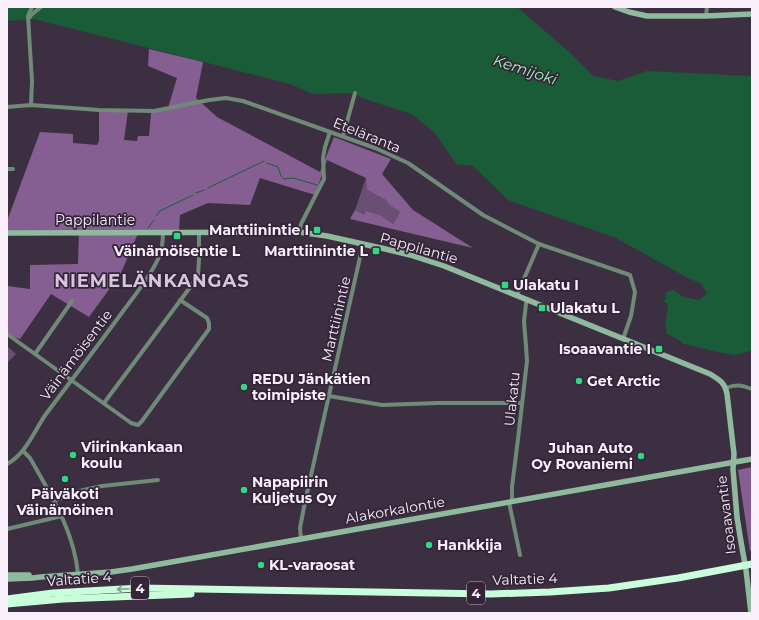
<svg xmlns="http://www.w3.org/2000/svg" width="759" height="620" viewBox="0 0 759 620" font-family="Montserrat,sans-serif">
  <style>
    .green { fill: #695072 }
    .forest { fill: #865f92 }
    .water { fill: #1a5c38 }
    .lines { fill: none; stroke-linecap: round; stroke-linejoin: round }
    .stream { stroke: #1a5c38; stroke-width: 1 }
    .street { stroke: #708a78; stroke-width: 4 }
    .secondary { stroke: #90ba9e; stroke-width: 5.5 }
    .highway { stroke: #c9feda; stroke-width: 7 }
    .oneway { stroke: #869c91 }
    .poi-dot { fill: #30d883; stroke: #332537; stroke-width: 1.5 }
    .labels { text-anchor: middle; stroke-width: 3.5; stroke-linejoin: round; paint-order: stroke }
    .shield { fill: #332537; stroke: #bdb2c0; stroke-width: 1 }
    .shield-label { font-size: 13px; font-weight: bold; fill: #f8effb }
    .street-label { font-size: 14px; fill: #f8effb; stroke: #332537 }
    .poi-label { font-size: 14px; font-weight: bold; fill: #f8effb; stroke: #332537; text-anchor: start }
    .water-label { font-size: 15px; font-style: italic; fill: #9df8be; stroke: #332537 }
    .district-label { font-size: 18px; font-weight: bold; letter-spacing: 1px; fill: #d7c5dd; stroke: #332537 }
  </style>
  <rect width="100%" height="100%" fill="#3d2f42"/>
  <g class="green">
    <polygon points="366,178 367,190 386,200 389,205 400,212 393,224 382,216 365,214 355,210"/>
    <polygon points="7,346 16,354 7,363"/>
  </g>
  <g class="forest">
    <polygon points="149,49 203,62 196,98 217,117 320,172 334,137 391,159 382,174 413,210 473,248 350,219 355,210 364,214 366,211 382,216 393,224 400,212 389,205 386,200 367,190 366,178 327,160 315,195 260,178 250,205 208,203 180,215 179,231 139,231 121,273 89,317 51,294 20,339 10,336 7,334 7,286 30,289 30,265 78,264 79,231 7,232 7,221 40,132 73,134 73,143 97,145 99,141 99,110 128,111 124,140 137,141 138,136 149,136 151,113 168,108 177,78 148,66"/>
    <polygon points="752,467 752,552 750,551 738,470"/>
  </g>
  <polygon class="water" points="7,7 517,7 568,51 593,76 618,81 647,71 752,76 752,350 736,355 722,353 684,344 674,337 667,334 665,326 668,307 666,303 664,302 664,300 666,299 665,293 668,291 674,290 683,297 699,300 707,294 702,284 686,277 616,238 508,200 473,166 456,164 435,133 411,114 362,98 355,93 313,94 290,84 34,19 7,21"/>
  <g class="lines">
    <g class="stream">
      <polyline points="267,163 278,167 281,176 284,179 293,178 317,185"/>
      <polyline points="208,188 264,161"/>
      <polyline points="196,193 204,190"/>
      <polyline points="156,216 160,211 193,195"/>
      <polyline points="148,228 154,220"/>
    </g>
    <g class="street">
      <polyline points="706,16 707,7"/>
      <polyline points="30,17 31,15 41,7"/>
      <polyline points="31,105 32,81 28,16 32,7"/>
      <polyline points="7,107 31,105 99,110 154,111 209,100 226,98 243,101 375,148 408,163 483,215 539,244 630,275 635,292 631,316 623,339"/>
      <polyline points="343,136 355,93"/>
      <polyline points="7,169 13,169"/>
      <polyline points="299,232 301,224 324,179 323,158 325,147 330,132"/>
      <polyline points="517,295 539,244"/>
      <polyline points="7,334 131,423 138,425 142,421 209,329 209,323 207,318 180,300"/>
      <polyline points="35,354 72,301"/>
      <path d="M726 388C736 384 741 385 752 389"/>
      <polyline points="329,396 382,405 438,403 522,403"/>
      <polyline points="104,403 194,282 198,275 199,259 199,232"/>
      <path d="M23 451 30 458C51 495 74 531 78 574"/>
      <path d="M7 464C26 454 34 431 46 414 71 381 96 348 121 314 133 297 149 279 158 259 162 251 163 241 163 232"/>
      <polyline points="54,501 79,491 102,486 158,480"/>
      <polyline points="512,501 512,487 518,439 527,361 526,346 524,321 526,304 527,299"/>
      <polyline points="509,502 520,555"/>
      <polyline points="7,529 62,516"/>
      <polyline points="301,539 300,528 305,502 363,244"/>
    </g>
    <g class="secondary">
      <polyline points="615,7 629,12 647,16 706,16 752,14"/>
      <path d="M7 233 299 232 327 236 381 248 410 255 444 266 710 374C720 380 725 383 727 394L734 454 733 469 737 517 740 536 746 570 751 613"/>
      <polyline points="7,575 29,575"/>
      <polyline points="7,579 32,578 41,577 111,572 132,569 752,459"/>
    </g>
    <g class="highway">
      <polyline points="7,599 53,593 140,588 491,594 550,592 609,588 678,578 752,564"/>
      <polyline points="7,604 63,599 191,594"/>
    </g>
  </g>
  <defs><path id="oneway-shaft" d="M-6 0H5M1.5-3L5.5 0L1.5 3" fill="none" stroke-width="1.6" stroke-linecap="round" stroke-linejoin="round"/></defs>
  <use class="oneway" href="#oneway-shaft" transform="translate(123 589) rotate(177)"/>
  <g class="poi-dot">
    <rect x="313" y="226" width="8" height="8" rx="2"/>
    <rect x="173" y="232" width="8" height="8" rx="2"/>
    <rect x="372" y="247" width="8" height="8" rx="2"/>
    <rect x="501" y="281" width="8" height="8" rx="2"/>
    <rect x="538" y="304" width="8" height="8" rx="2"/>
    <rect x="655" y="345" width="8" height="8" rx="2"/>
    <circle cx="579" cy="381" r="4"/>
    <circle cx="244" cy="387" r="4"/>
    <circle cx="73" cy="455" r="4"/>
    <circle cx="641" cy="456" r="4"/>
    <circle cx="65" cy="479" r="4"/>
    <circle cx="244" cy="490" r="4"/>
    <circle cx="429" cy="545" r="4"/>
    <circle cx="261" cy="565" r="4"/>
  </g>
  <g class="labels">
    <g class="shield">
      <rect x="131" y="577" width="18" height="22" rx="3"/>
      <rect x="467" y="582" width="18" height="22" rx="3"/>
    </g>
    <g class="shield-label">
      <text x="140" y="593">4</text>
      <text x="476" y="598">4</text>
    </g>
    <g class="street-label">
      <text transform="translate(367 135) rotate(22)" y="5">Eteläranta</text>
      <text x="95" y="225">Pappilantie</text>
      <text transform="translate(419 248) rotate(16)" y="5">Pappilantie</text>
      <text transform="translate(336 319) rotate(-77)" y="5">Marttiinintie</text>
      <text transform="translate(76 355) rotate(-53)" y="5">Väinämöisentie</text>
      <text transform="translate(512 399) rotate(-84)" y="5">Ulakatu</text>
      <text transform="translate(395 510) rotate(-10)" y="5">Alakorkalontie</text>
      <text transform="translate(726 515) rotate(-97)" y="5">Isoaavantie</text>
      <text transform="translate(79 579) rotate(-4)" y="5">Valtatie 4</text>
      <text transform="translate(525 579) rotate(-2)" y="5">Valtatie 4</text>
    </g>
    <g class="poi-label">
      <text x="309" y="235" text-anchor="end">Marttiinintie I</text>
      <text x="177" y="256" text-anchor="middle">Väinämöisentie L</text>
      <text x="368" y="256" text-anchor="end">Marttiinintie L</text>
      <text x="513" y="290">Ulakatu I</text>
      <text x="550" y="313">Ulakatu L</text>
      <text x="651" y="354" text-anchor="end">Isoaavantie I</text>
      <text x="252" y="384">REDU Jänkätien<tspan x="252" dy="16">toimipiste</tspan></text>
      <text x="587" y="386">Get Arctic</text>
      <text x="81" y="452">Viirinkankaan<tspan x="81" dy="16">koulu</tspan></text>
      <text x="633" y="453" text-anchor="end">Juhan Auto<tspan x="633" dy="16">Oy Rovaniemi</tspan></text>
      <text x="252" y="487">Napapiirin<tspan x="252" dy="16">Kuljetus Oy</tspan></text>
      <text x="65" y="499" text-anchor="middle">Päiväkoti<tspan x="65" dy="16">Väinämöinen</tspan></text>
      <text x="437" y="550">Hankkija</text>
      <text x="269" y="570">KL-varaosat</text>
    </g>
    <g class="water-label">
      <text transform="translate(525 70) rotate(18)" y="5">Kemijoki</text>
    </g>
    <g class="district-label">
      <text x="152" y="287">NIEMELÄNKANGAS</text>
    </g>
  </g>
  <rect width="759" height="620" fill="none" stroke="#f8effb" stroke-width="16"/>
</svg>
